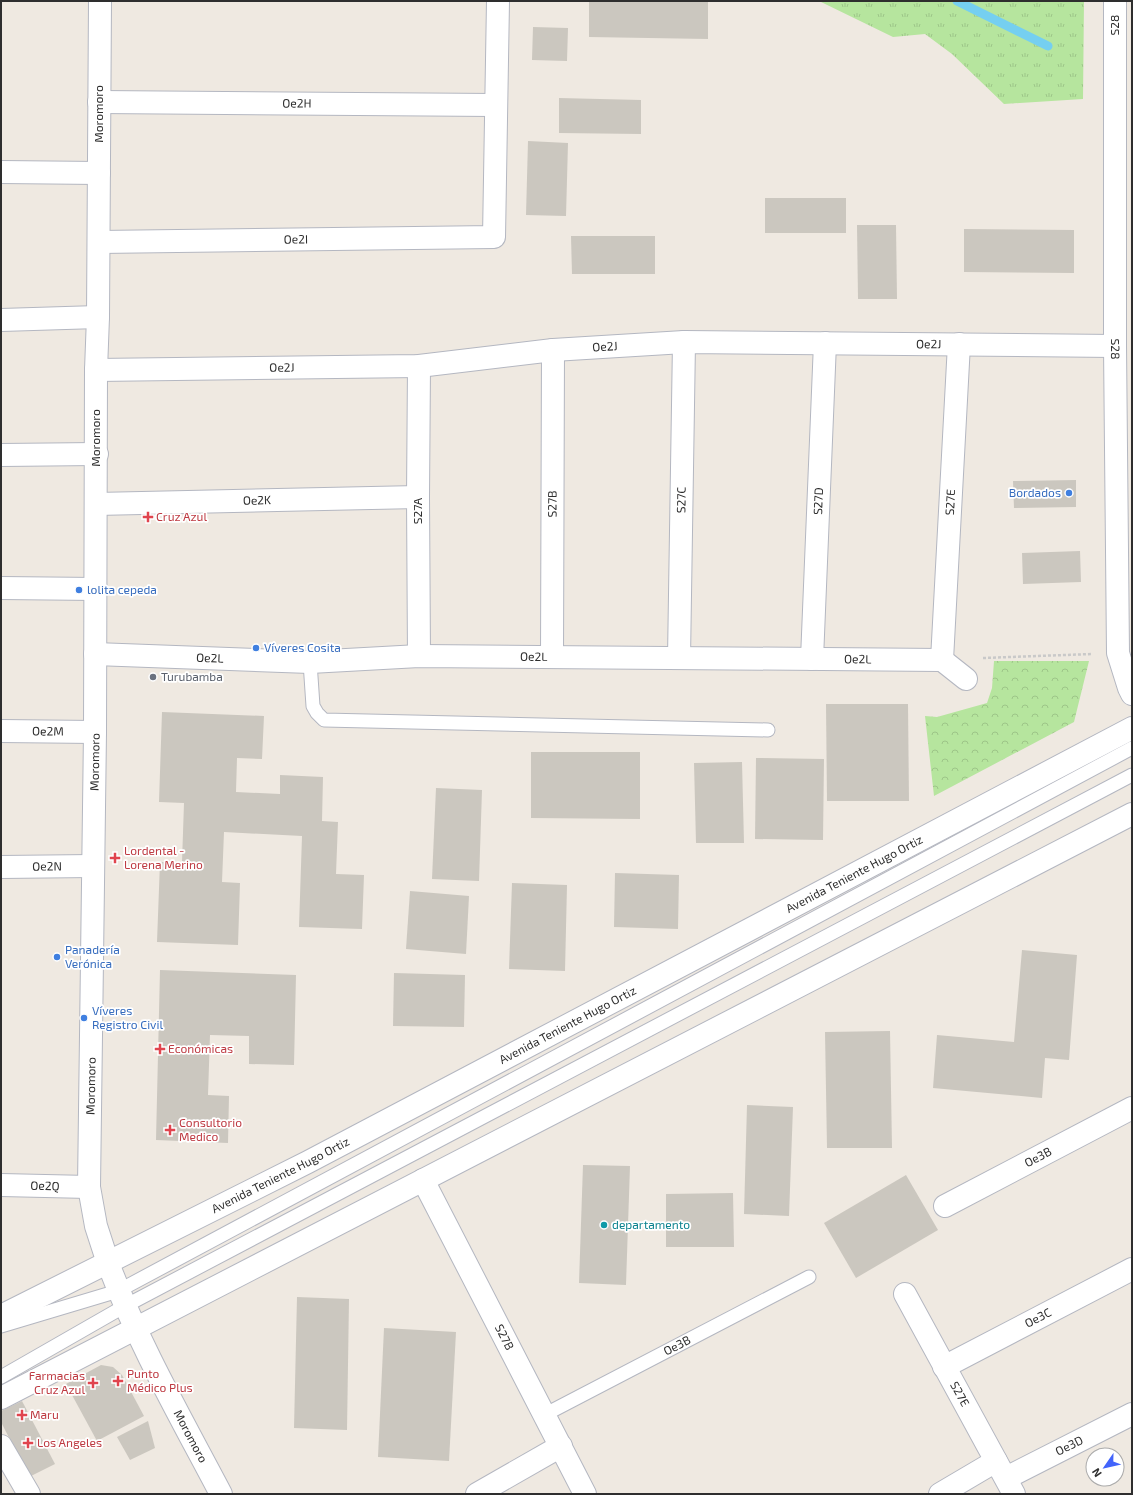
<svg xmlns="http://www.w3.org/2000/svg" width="1133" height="1495" viewBox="0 0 1133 1495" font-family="'Exo 2',sans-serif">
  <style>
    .grass { fill: url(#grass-tufts) }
    .park { fill: url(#park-crowns) }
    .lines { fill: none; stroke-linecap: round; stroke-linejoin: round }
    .stream { stroke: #75cff0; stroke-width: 9 }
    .building { fill: #cbc7bf }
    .service-casing { stroke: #b4b7c1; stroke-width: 15 }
    .minor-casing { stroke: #b4b7c1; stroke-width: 24 }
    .tertiary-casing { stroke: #b4b7c1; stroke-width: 24 }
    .secondary-casing { stroke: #b4b7c1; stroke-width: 24 }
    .path { stroke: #c9c9c9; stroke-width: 2.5; stroke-dasharray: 3 2; stroke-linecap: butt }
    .service { stroke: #fff; stroke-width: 13 }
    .minor { stroke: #fff; stroke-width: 22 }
    .tertiary { stroke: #fff; stroke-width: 22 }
    .secondary { stroke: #fff; stroke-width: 22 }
    .shop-dot { fill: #3f7fe0; stroke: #fff; stroke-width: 1.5 }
    .health-dot { fill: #e0444e; stroke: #fff; stroke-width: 1.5 }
    .worship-dot { fill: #6b7280; stroke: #fff; stroke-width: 1.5 }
    .culture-dot { fill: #0f9aa8; stroke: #fff; stroke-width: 1.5 }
    .labels { text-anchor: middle; stroke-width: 3.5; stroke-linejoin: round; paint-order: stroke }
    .street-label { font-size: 12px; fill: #2e2e2e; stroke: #fff }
    .shop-label { font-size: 12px; fill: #366cbe; stroke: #fff; text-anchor: start }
    .health-label { font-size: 12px; fill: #be3a42; stroke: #fff; text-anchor: start }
    .worship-label { font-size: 12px; fill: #5b616d; stroke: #fff; text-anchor: start }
    .culture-label { font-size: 12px; fill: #0d838f; stroke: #fff; text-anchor: start }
  </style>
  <defs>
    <pattern id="grass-tufts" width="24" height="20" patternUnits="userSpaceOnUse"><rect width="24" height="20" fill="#b6e59e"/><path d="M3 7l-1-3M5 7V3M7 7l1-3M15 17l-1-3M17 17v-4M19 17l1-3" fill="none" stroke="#9dc588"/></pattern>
    <pattern id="park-crowns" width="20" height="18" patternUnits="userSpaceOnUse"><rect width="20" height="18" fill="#b6e59e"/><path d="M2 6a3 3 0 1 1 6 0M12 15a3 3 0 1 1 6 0" fill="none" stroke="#9dc588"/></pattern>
  </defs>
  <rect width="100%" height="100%" fill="#efe9e1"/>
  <polygon class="grass" points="819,1 1084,1 1083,99 1004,104 952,54 925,34 893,37"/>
  <polygon class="park" points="994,661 1089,661 1074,722 934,796 925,716 937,717 987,703 992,688"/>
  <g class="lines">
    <polyline class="stream" points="957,1 1048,46"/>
  </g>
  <g class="building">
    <polygon points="589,1 708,1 708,39 589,37"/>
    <polygon points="533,27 568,28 567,61 532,60"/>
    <polygon points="559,98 641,100 641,134 559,133"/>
    <polygon points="528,141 568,143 566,216 526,215"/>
    <rect x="765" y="198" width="81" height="35"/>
    <polygon points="857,225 896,225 897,299 858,299"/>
    <polygon points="964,229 1074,230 1074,273 964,272"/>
    <polygon points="571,236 655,236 655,274 572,274"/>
    <polygon points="1076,480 1076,507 1014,508 1013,481"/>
    <polygon points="1080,551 1081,582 1023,584 1022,553"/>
    <polygon points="826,704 908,704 909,801 827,801"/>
    <polygon points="162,712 264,716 262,759 237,758 236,792 280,794 280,775 323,777 322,821 338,822 336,874 364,875 362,929 299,927 302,836 224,832 222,882 240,883 238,945 157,942 160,862 182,862 184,803 159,802"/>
    <polygon points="531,752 640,752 640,819 531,818"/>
    <polygon points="756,758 824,759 823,840 755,839"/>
    <polygon points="742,762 744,843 696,843 694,763"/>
    <polygon points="436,788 482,790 479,881 432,879"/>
    <polygon points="615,873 679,875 678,929 614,927"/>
    <polygon points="512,883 567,885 565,971 509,969"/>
    <polygon points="410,891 469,896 466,954 406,949"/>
    <polygon points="1022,950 1077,955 1069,1060 1045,1058 1042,1098 933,1088 937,1035 1014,1042"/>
    <polygon points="160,970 296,975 294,1065 249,1064 249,1036 210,1035 208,1095 229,1096 228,1143 156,1140"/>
    <polygon points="394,973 465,975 464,1027 393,1026"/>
    <polygon points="890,1031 892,1148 827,1148 825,1032"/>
    <polygon points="747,1105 793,1107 789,1216 744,1214"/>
    <polygon points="583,1165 630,1166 626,1285 579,1283"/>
    <polygon points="906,1175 938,1230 856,1278 824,1223"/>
    <polygon points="733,1193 734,1247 666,1247 666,1194"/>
    <polygon points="297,1297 349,1299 347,1430 294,1428"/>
    <polygon points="384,1328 456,1332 449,1461 378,1457"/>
    <polygon points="101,1365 113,1367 122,1375 144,1416 97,1441 66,1384"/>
    <polygon points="22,1401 55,1464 29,1477 1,1422 1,1411"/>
    <polygon points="148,1421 155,1448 130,1460 117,1437"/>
  </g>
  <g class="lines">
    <g class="service-casing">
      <g id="service">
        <polyline points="310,662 313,706 317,713 324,720 768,730"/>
        <polyline points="1,1326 118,1291 1132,748"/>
        <polyline points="1,1377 125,1306 1132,775"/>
        <path id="s1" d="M544 1415 809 1277"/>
      </g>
    </g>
    <g class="minor-casing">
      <g id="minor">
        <polyline points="100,1 98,317 96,370 95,732 89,1187 96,1226 108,1263"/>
        <path id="s2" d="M1115 1V346L1118 653 1129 688 1132 694"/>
        <path id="s3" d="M99 102 495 105"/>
        <polyline points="1,172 99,173"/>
        <path id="s4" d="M99 242 494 237 498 1"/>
        <polyline points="1,320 98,317"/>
        <path id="s5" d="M96 370 419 366 553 350 684 342 1115 346"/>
        <polyline points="1,455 97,454"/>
        <path id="s6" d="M96 504 418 497"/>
        <polyline points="1,588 96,589"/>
        <path id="s7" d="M95 654 310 662 419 656 942 660 966 679"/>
        <polyline points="419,656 418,497 419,366"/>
        <path id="s8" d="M552 657 553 350"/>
        <path id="s9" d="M679 658 684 342"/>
        <path id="s10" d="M812 659 825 343"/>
        <path id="s11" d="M942 660 959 344"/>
        <path id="s12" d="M1 731 95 732"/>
        <path id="s13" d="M1 867 93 866"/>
        <path id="s14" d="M423 1180 585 1494"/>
        <path id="s15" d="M1 1185 89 1187"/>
        <path id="s16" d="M945 1206 1132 1108"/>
        <path id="s17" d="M905 1294 1014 1494"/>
        <path id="s18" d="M944 1367 1132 1269"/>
        <polyline points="1,1446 29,1494"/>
        <path id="s19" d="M1006 1478 1132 1414"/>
        <polyline points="477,1494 561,1446"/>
        <polyline points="940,1494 996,1461"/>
      </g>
    </g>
    <g class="tertiary-casing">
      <g id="tertiary">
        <path id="s20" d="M108 1263C138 1343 181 1418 221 1494"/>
      </g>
    </g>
    <g class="secondary-casing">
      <g id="secondary">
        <path id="s21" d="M1 1316 308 1162 1132 728"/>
        <polyline points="1,1398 1132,814"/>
      </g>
    </g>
    <polyline class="path" points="983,658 1092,654"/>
    <use href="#service" class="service"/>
    <use href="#minor" class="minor"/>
    <use href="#tertiary" class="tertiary"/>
    <use href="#secondary" class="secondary"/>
  </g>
  <g class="shop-dot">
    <circle cx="1069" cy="493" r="4"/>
    <circle cx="79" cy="590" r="4"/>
    <circle cx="256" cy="648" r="4"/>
    <circle cx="57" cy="957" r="4"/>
    <circle cx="84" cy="1018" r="4"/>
  </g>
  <g class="health-dot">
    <path d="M146 511h4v4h4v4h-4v4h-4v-4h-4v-4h4z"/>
    <path d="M113 852h4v4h4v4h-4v4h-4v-4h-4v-4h4z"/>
    <path d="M158 1043h4v4h4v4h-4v4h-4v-4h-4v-4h4z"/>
    <path d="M168 1124h4v4h4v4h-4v4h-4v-4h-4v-4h4z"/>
    <path d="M116 1375h4v4h4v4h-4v4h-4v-4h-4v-4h4z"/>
    <path d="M91 1377h4v4h4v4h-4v4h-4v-4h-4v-4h4z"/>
    <path d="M20 1409h4v4h4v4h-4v4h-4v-4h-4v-4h4z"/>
    <path d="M26 1437h4v4h4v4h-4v4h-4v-4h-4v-4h4z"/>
  </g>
  <circle class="worship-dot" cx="153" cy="677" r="4"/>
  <circle class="culture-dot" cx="604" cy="1225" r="4"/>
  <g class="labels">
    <g class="street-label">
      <text transform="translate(1115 25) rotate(-90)" y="4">S28</text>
      <text dy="4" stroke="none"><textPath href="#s3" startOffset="198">Oe2H</textPath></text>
      <text transform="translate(99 114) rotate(-90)" y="4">Moromoro</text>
      <text dy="4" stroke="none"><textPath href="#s4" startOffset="197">Oe2I</textPath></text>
      <text dy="4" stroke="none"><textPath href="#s5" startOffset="834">Oe2J</textPath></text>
      <text dy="4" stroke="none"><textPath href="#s5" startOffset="510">Oe2J</textPath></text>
      <text dy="4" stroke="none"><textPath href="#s2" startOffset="348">S28</textPath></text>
      <text dy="4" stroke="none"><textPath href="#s5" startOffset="186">Oe2J</textPath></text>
      <text transform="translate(96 438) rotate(-90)" y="4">Moromoro</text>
      <text dy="4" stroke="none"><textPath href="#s6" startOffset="161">Oe2K</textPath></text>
      <text dy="4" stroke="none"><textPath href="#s9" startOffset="158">S27C</textPath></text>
      <text dy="4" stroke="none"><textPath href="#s10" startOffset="158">S27D</textPath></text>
      <text dy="4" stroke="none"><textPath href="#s11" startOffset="158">S27E</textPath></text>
      <text dy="4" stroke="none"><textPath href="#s8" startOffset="153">S27B</textPath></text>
      <text transform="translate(418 511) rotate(-90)" y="4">S27A</text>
      <text dy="4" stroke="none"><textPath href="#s7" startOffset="439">Oe2L</textPath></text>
      <text dy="4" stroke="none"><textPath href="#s7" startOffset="115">Oe2L</textPath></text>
      <text dy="4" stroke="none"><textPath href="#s7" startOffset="763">Oe2L</textPath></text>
      <text dy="4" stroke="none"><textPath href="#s12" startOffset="47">Oe2M</textPath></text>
      <text transform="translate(95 762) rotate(-89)" y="4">Moromoro</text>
      <text dy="4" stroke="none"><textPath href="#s13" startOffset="46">Oe2N</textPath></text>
      <text dy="4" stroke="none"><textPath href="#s21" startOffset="961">Avenida Teniente Hugo Ortiz</textPath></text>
      <text dy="4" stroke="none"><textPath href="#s21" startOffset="637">Avenida Teniente Hugo Ortiz</textPath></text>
      <text transform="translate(91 1086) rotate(-89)" y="4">Moromoro</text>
      <text dy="4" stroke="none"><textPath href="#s16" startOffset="105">Oe3B</textPath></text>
      <text dy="4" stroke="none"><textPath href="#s21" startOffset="313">Avenida Teniente Hugo Ortiz</textPath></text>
      <text dy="4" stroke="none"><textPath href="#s15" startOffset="44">Oe2Q</textPath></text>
      <text dy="4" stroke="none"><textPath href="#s18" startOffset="106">Oe3C</textPath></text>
      <text dy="4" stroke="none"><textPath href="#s14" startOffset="177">S27B</textPath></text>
      <text dy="4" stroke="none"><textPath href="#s1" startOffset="150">Oe3B</textPath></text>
      <text dy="4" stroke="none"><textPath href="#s17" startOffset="114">S27E</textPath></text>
      <text dy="4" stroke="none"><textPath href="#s20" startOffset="192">Moromoro</textPath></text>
      <text dy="4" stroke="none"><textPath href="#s19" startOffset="71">Oe3D</textPath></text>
    </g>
    <g class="shop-label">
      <text x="1061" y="497" text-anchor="end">Bordados</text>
      <text x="87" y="594">lolita cepeda</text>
      <text x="264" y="652">Víveres Cosita</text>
      <text x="65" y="954">Panadería<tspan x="65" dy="14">Verónica</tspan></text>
      <text x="92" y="1015">Víveres<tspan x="92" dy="14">Registro Civil</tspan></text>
    </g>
    <g class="health-label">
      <text x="156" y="521">Cruz Azul</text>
      <text x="124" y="855">Lordental -<tspan x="124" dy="14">Lorena Merino</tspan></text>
      <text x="168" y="1053">Económicas</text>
      <text x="179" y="1127">Consultorio<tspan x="179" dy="14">Medico</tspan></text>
      <text x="127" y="1378">Punto<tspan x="127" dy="14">Médico Plus</tspan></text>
      <text x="85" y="1380" text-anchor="end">Farmacias<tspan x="85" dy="14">Cruz Azul</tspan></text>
      <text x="30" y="1419">Maru</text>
      <text x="37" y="1447">Los Angeles</text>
    </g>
    <g class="worship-label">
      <text x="161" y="681">Turubamba</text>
    </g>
    <g class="culture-label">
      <text x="612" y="1229">departamento</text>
    </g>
  </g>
  <rect width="1133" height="1495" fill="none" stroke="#2e2e2e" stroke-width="4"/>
  <g transform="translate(1105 1467) rotate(236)"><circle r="19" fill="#ffffff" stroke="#ababab"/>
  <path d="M0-3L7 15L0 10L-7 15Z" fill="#4264fb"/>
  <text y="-6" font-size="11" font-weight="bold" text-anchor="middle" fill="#2e2e2e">N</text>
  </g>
</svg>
